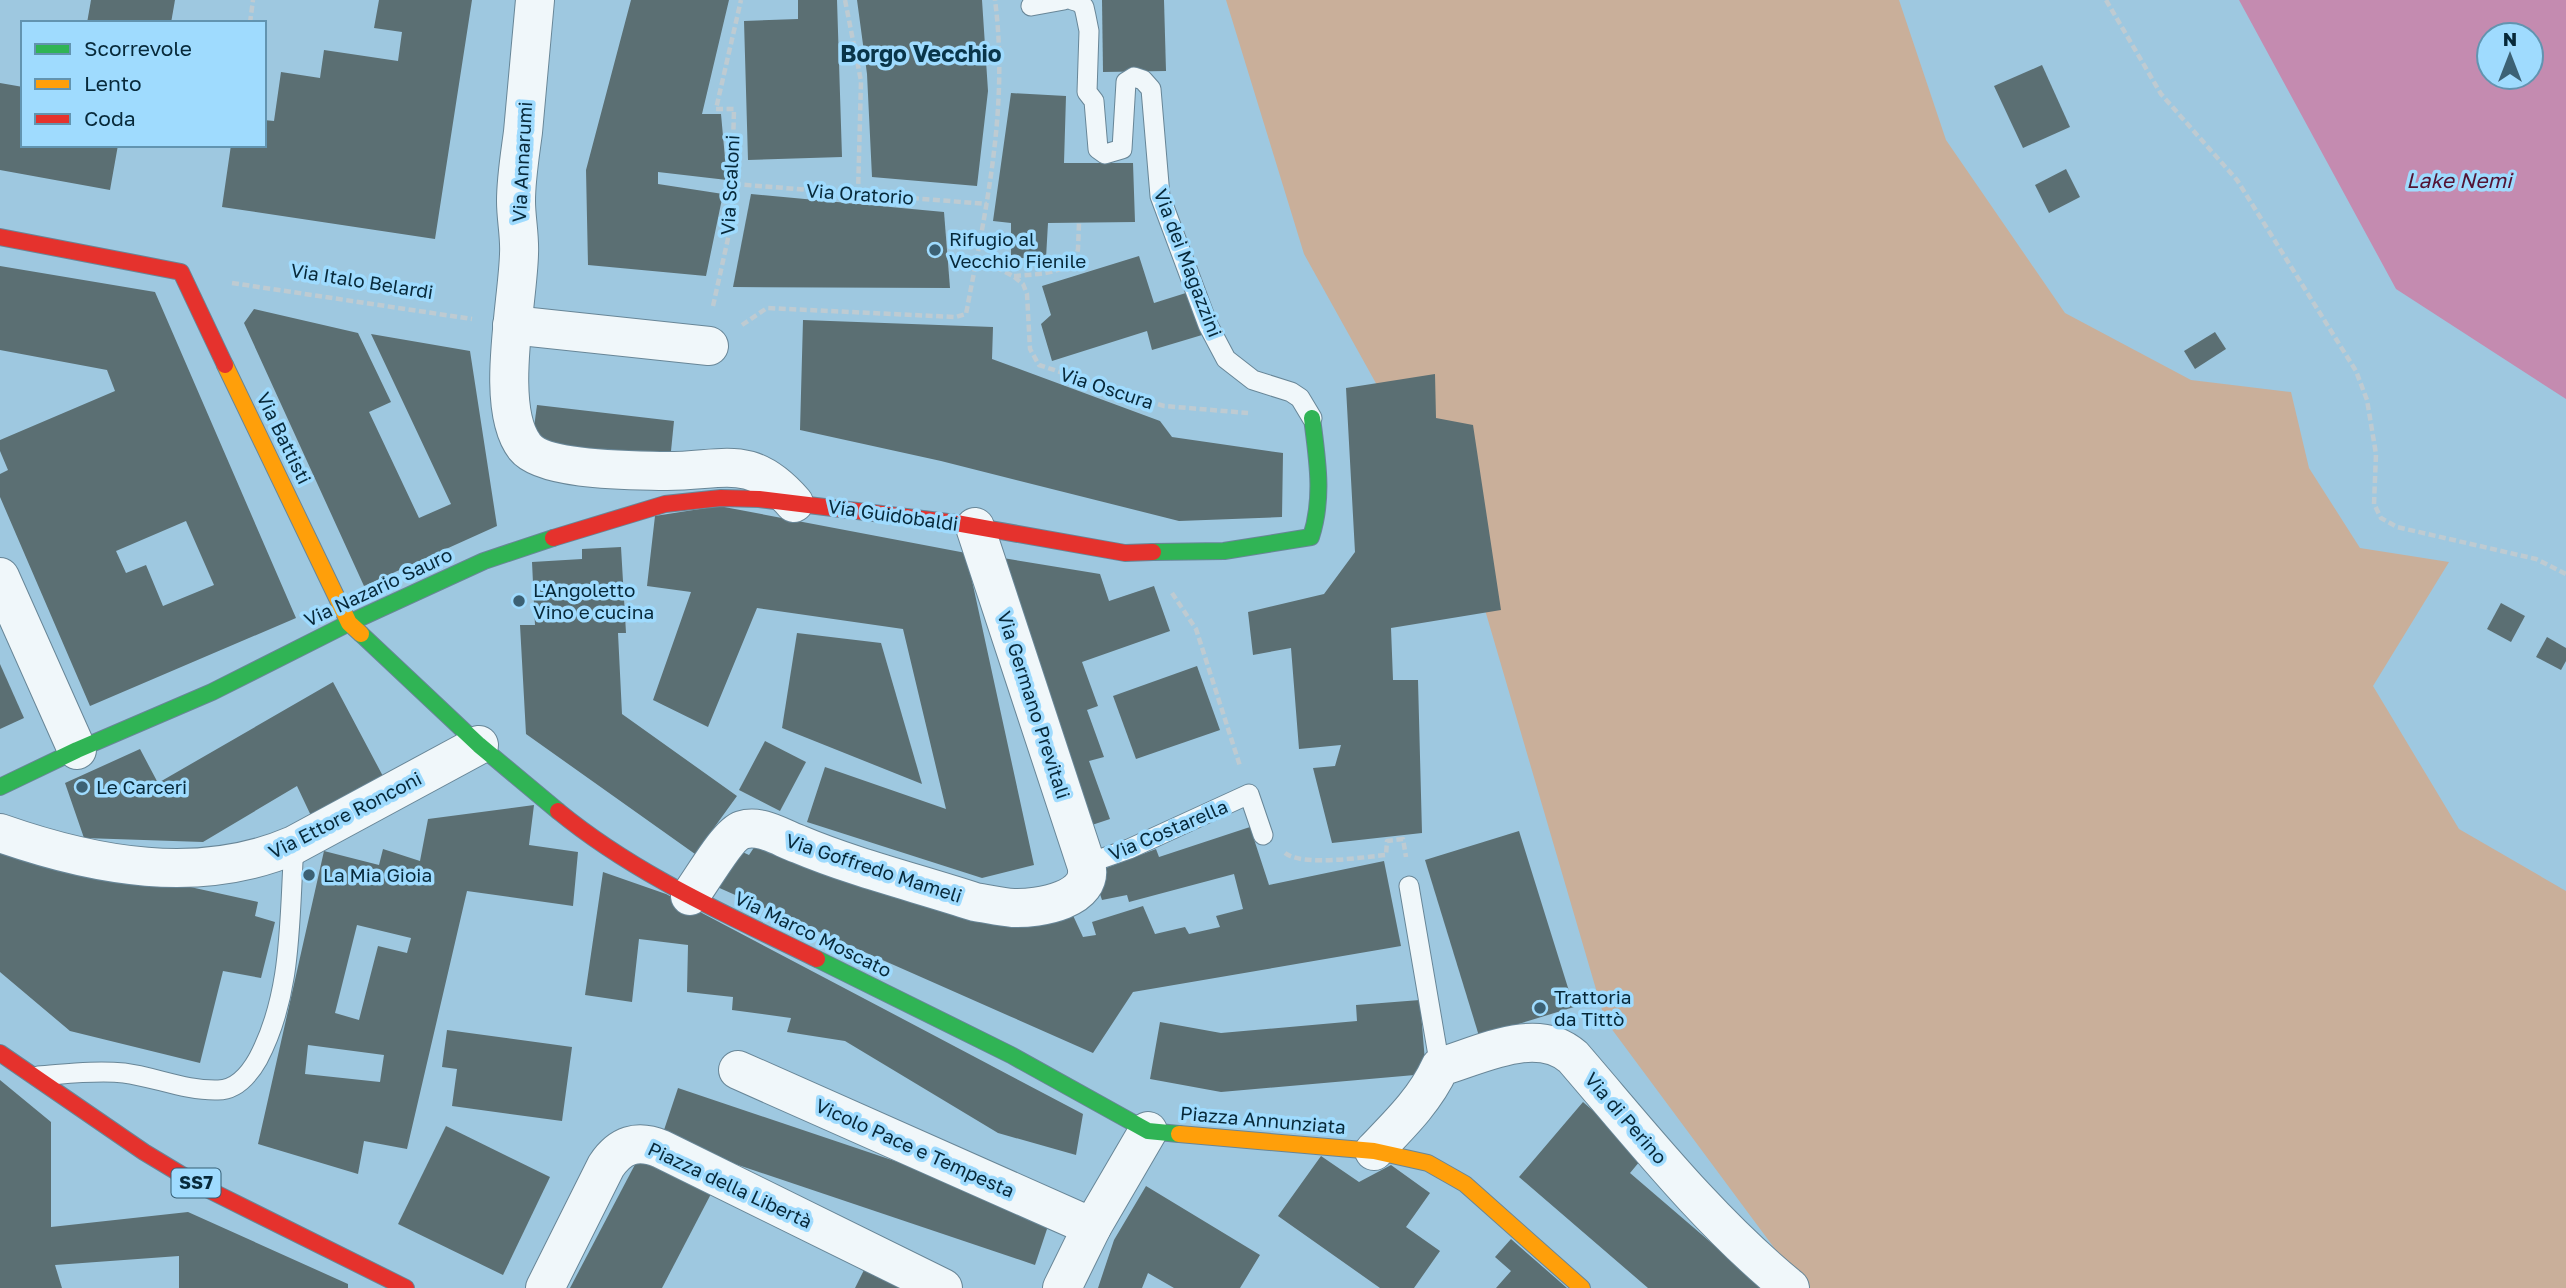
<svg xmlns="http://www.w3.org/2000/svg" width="2566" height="1288" viewBox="0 0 2566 1288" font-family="'Golos Text',sans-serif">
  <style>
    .green { fill: #c9af9a }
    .water { fill: #c48bb0; fill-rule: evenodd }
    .building { fill: #5b6f73; fill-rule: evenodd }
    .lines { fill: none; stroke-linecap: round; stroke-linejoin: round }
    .lane-casing { stroke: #688697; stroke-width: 21 }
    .street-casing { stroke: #688697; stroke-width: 40 }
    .fast-casing { stroke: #688697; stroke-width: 18 }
    .slow-casing { stroke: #688697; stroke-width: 18 }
    .jam-casing { stroke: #688697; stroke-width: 18 }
    .path { stroke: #becbd2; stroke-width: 4.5; stroke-dasharray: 7 3.5; stroke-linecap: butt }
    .lane { stroke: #f0f7fa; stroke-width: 19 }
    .street { stroke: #f0f7fa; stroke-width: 38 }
    .fast { stroke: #30b455; stroke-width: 16 }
    .slow { stroke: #ff9f0a; stroke-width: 16 }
    .jam { stroke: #e5322d; stroke-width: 16 }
    .poi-dot { fill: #3c6174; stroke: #9fdbfe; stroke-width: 2.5 }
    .labels { text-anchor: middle; stroke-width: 7; stroke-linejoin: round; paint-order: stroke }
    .shield { fill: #9fdbfe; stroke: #355e75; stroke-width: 2 }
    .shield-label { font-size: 18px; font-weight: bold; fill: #07293a }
    .street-label { font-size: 19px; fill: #07293a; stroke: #9fdbfe }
    .poi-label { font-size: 19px; fill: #07293a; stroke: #9fdbfe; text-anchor: start }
    .water-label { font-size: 21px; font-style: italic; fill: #531433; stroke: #9fdbfe }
    .quarter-label { font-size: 23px; font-weight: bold; fill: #093549; stroke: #9fdbfe }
  </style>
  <rect width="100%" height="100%" fill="#9ec8e0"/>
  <polygon class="green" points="1226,0 1899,0 1946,140 2065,313 2191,380 2291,392 2309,468 2360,548 2449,562 2373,686 2459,829 2566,891 2566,1288 1804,1288 1605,1020 1466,545 1304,254"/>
  <path class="water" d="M2239 0H2566V399L2396 289ZM2489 35H2531V77H2489Z"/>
  <g class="building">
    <polygon points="91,0 175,0 171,23 87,23"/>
    <polygon points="379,0 472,0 435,239 222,207 231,145 264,145 264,120 274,121 281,72 320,78 324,50 398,61 402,32 374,28"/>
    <polygon points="631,0 729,0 702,114 721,114 727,180 658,172 658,184 723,194 706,276 588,265 586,170"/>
    <polygon points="798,0 837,0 842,157 748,160 744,21 798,19"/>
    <polygon points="857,0 982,0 988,91 977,186 872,177 867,74"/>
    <polygon points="1102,0 1164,0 1166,71 1103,72"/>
    <polygon points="2042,65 2070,127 2023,148 1994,86"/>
    <polygon points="0,83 23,87 23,145 118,145 110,190 0,170"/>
    <polygon points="1011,93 1066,96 1064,163 1133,163 1135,222 1048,223 1046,258 1011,258 1011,223 993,221"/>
    <polygon points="2066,169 2080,197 2049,213 2035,185"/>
    <polygon points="751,194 944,212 950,288 733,287"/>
    <polygon points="1139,256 1154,303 1189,292 1202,335 1152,350 1147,331 1052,361 1041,324 1051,315 1042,286"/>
    <path d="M0 266 155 292 296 618 90 706 0 497V474L8 470 0 451V440L115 391 107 370 0 350ZM186 521 214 585 163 606 146 565 126 573 116 551Z"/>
    <polygon points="254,309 358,333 391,402 369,412 419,518 451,504 371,334 470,351 497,526 364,586 244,323"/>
    <polygon points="803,320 993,327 992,359 1160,421 1172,437 1283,453 1282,517 1179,521 941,461 800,430"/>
    <polygon points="2215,332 2226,349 2195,369 2184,351"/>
    <polygon points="1435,374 1436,418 1473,425 1501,610 1391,628 1393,680 1418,680 1422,833 1332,843 1313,768 1335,766 1341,745 1299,749 1291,648 1253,655 1248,612 1324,594 1355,552 1346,388"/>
    <polygon points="537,405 674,421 670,461 532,442"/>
    <polygon points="719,506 966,553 1034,865 982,878 807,822 825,767 946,809 903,629 757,608 708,727 653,700 691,592 647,586 655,516"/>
    <polygon points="621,547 626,633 618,633 622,714 737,796 695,854 526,734 520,625 535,625 532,562 582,559 582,549"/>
    <polygon points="997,557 1100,574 1109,601 1154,586 1170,631 1082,662 1098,706 1087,710 1104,757 1089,761 1110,819 1092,825"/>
    <polygon points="2501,603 2525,616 2511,642 2487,629"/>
    <polygon points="797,633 881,643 922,784 782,728"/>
    <polygon points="2547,637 2566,648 2566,661 2561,670 2536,657"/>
    <polygon points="0,664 24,718 0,729"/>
    <polygon points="1197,666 1220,730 1136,759 1113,696"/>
    <polygon points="333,682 385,780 313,820 297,786 203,842 84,838 65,783 140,749 158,783"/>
    <polygon points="765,741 806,762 780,811 739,790"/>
    <path d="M534 805 529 845 578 852 573 906 467 891 407 1149 364 1141 358 1174 258 1144 324 851 379 865 383 849 420 861 428 819ZM357 925 411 938 407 953 378 946 359 1020 335 1013ZM308 1045 384 1055 380 1082 305 1074Z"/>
    <polygon points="1250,827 1269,885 1384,861 1401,946 1133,992 1093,1053 715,886 736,849 749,855 761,837 1070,909 1083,937 1096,935 1092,922 1143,906 1155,934 1185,927 1189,934 1220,927 1216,916 1243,909 1234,874 1129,902 1127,895 1102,900 1093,873 1156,849 1159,857"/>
    <polygon points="1519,831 1574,1007 1479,1036 1425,860"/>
    <polygon points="0,845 258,902 255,916 275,922 261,978 223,971 200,1063 70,1031 0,972"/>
    <polygon points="603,872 666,894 1083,1114 1076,1155 998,1133 845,1041 787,1032 791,1018 732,1010 733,997 687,992 688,945 639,939 632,1002 585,995"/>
    <polygon points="1420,1000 1426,1074 1221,1092 1150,1079 1160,1022 1221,1033 1357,1021 1356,1005"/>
    <polygon points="447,1030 572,1047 562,1121 452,1106 457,1069 442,1067"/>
    <polygon points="0,1080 51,1122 51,1227 188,1212 348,1284 348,1288 179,1288 179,1256 55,1265 62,1288 0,1288"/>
    <polygon points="678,1088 1052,1214 1035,1265 661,1139"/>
    <polygon points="1583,1102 1645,1155 1630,1173 1764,1288 1648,1288 1519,1177"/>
    <polygon points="446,1126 550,1177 503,1275 398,1224"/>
    <polygon points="640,1155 712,1192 662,1288 570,1288"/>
    <polygon points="1321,1156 1359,1182 1391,1165 1430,1193 1406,1227 1440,1251 1414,1288 1380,1288 1278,1216"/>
    <polygon points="1146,1186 1260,1255 1240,1288 1174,1288 1148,1273 1142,1288 1098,1288 1114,1240"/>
    <polygon points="1511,1239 1567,1288 1496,1288 1511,1271 1495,1257"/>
    <polygon points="864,1270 901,1288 855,1288"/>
  </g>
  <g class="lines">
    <g class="lane-casing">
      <g id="lane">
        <polyline points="1072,0 1079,2 1084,7 1086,16 1089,31 1087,92 1094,101 1098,149 1105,154 1122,149 1126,82 1134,77 1143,80 1151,89 1160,196 1208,325 1226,359 1253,380 1291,392 1300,398 1312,418"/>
        <polyline points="1031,6 1064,0"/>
        <polyline points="1086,864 1129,849 1249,794 1263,835"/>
        <polyline points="1409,886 1440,1067"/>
        <path d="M38 1076C66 1074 95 1070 124 1073 155 1077 186 1091 218 1090 237 1090 249 1075 258 1059 293 993 289 918 294 845"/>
      </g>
    </g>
    <g class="street-casing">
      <g id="street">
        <path d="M535 0C531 44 527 88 523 132 520 155 516 178 516 201 516 219 520 236 519 254 518 302 494 408 525 447 544 471 633 470 664 471 723 472 749 451 794 503"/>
        <polyline points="512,325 709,346"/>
        <polyline points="0,577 77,750"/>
        <path d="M0 833C94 866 199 886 294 845L479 745"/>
        <path d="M690 896C701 882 727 835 742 830 761 824 781 838 798 844 855 868 917 883 975 902 988 904 1001 907 1013 908 1038 909 1096 900 1086 864L975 527"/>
        <polyline points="738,1070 1092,1227"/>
        <path d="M1374 1151C1399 1125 1425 1100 1440 1067 1481 1055 1537 1025 1573 1057 1642 1137 1708 1221 1790 1288"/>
        <path d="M545 1288 606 1166C620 1145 637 1139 661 1149L943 1288"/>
        <polyline points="1062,1288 1092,1227 1148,1131"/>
      </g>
    </g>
    <g class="fast-casing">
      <g id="fast">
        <path d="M1153 552 1224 551 1311 537C1324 497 1317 458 1312 418"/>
        <polyline points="361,634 479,745 558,811"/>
        <polyline points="0,787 77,750 212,692 349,623 484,561 553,538"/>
        <polyline points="817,959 1011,1055 1148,1131 1179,1134"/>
      </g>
    </g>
    <g class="slow-casing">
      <g id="slow">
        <polyline points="225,365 349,623 361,634"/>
        <polyline points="1179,1134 1374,1151 1428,1163 1465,1184 1582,1288"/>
      </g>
    </g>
    <g class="jam-casing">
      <g id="jam">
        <polyline points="0,237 181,272 225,365"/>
        <polyline points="553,538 665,504 721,498 759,499 956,523 1125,553 1153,552"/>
        <path d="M558 811C636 875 728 915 817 959"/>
        <polyline points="0,1053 144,1152 197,1184 406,1288"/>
      </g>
    </g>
    <g class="path">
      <polyline points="845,0 861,81 858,194"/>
      <polyline points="2106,0 2161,94 2237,180 2356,371 2367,400 2376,454 2374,504 2381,518 2397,527 2536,559 2566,574"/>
      <polyline points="250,23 253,0"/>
      <polyline points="734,184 987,204"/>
      <polyline points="977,258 1013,276 1023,284 1027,294 1030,349 1039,365 1164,406 1248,413"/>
      <path d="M1014 276C1036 274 1056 275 1075 261L1078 249 1079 223"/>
      <polyline points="232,283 472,319"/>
      <polyline points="713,306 731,225 734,109 716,109 741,0"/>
      <path d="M742 325 767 308 956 317 966 314C986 209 1009 107 995 0"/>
      <polyline points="1172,593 1196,629 1240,766"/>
      <path d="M1285 853C1303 867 1363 857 1386 855L1387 841 1403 839 1406 857"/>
    </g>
    <use href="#lane" class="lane"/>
    <use href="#street" class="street"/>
    <use href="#fast" class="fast"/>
    <use href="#slow" class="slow"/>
    <use href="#jam" class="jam"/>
  </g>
  <g class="poi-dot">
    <circle cx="935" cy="250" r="7"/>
    <circle cx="519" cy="601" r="7"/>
    <circle cx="82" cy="787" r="7"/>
    <circle cx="309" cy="875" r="7"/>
    <circle cx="1540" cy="1008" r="7"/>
  </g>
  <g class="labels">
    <rect class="shield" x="171.5" y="1168.5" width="49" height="29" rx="5"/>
    <g class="shield-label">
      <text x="196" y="1189">SS7</text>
    </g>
    <g class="street-label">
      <text transform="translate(522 162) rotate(-87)" y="7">Via Annarumi</text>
      <text transform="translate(730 185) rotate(-87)" y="7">Via Scaloni</text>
      <text transform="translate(860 194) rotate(4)" y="7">Via Oratorio</text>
      <text transform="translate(1188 263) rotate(69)" y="7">Via dei Magazzini</text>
      <text transform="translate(362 281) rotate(9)" y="7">Via Italo Belardi</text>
      <text transform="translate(1107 388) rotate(18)" y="7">Via Oscura</text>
      <text transform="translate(284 438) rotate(64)" y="7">Via Battisti</text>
      <text transform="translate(893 515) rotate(8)" y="7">Via Guidobaldi</text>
      <text transform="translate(378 587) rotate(-25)" y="7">Via Nazario Sauro</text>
      <text transform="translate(1034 705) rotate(72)" y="7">Via Germano Previtali</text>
      <text transform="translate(345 815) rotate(-27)" y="7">Via Ettore Ronconi</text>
      <text transform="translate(1168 830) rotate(-23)" y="7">Via Costarella</text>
      <text transform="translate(874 868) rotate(18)" y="7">Via Goffredo Mameli</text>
      <text transform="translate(813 934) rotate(26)" y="7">Via Marco Moscato</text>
      <text transform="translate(1626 1118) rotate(49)" y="7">Via di Perino</text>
      <text transform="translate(1263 1120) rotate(5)" y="7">Piazza Annunziata</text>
      <text transform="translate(915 1148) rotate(24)" y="7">Vicolo Pace e Tempesta</text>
      <text transform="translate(730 1185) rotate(25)" y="7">Piazza della Libertà</text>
    </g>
    <g class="poi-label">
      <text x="949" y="246">Rifugio al<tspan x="949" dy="22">Vecchio Fienile</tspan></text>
      <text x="533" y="597">L'Angoletto<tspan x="533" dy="22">Vino e cucina</tspan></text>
      <text x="96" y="794">Le Carceri</text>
      <text x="323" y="882">La Mia Gioia</text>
      <text x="1554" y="1004">Trattoria<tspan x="1554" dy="22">da Tittò</tspan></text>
    </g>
    <g class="water-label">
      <text x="2459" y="188">Lake Nemi</text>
    </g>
    <g class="quarter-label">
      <text x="921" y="62">Borgo Vecchio</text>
    </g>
  </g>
  <rect x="21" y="21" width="245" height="126" fill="#9fdbfe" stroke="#6294b0" stroke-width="2"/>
  <rect x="35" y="44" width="35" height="10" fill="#30b455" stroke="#6294b0" stroke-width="2"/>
  <text x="84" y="56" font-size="21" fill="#07293a">Scorrevole</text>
  <rect x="35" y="79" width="35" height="10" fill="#ff9f0a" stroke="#6294b0" stroke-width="2"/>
  <text x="84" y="91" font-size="21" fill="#07293a">Lento</text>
  <rect x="35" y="114" width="35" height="10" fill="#e5322d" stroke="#6294b0" stroke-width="2"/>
  <text x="84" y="126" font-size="21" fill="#07293a">Coda</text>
  <g transform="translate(2510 56)"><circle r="33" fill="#9fdbfe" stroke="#6294b0" stroke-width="2"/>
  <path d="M0-5L12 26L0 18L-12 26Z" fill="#3c6174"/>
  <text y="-10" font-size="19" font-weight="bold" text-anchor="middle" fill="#07293a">N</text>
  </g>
</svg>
